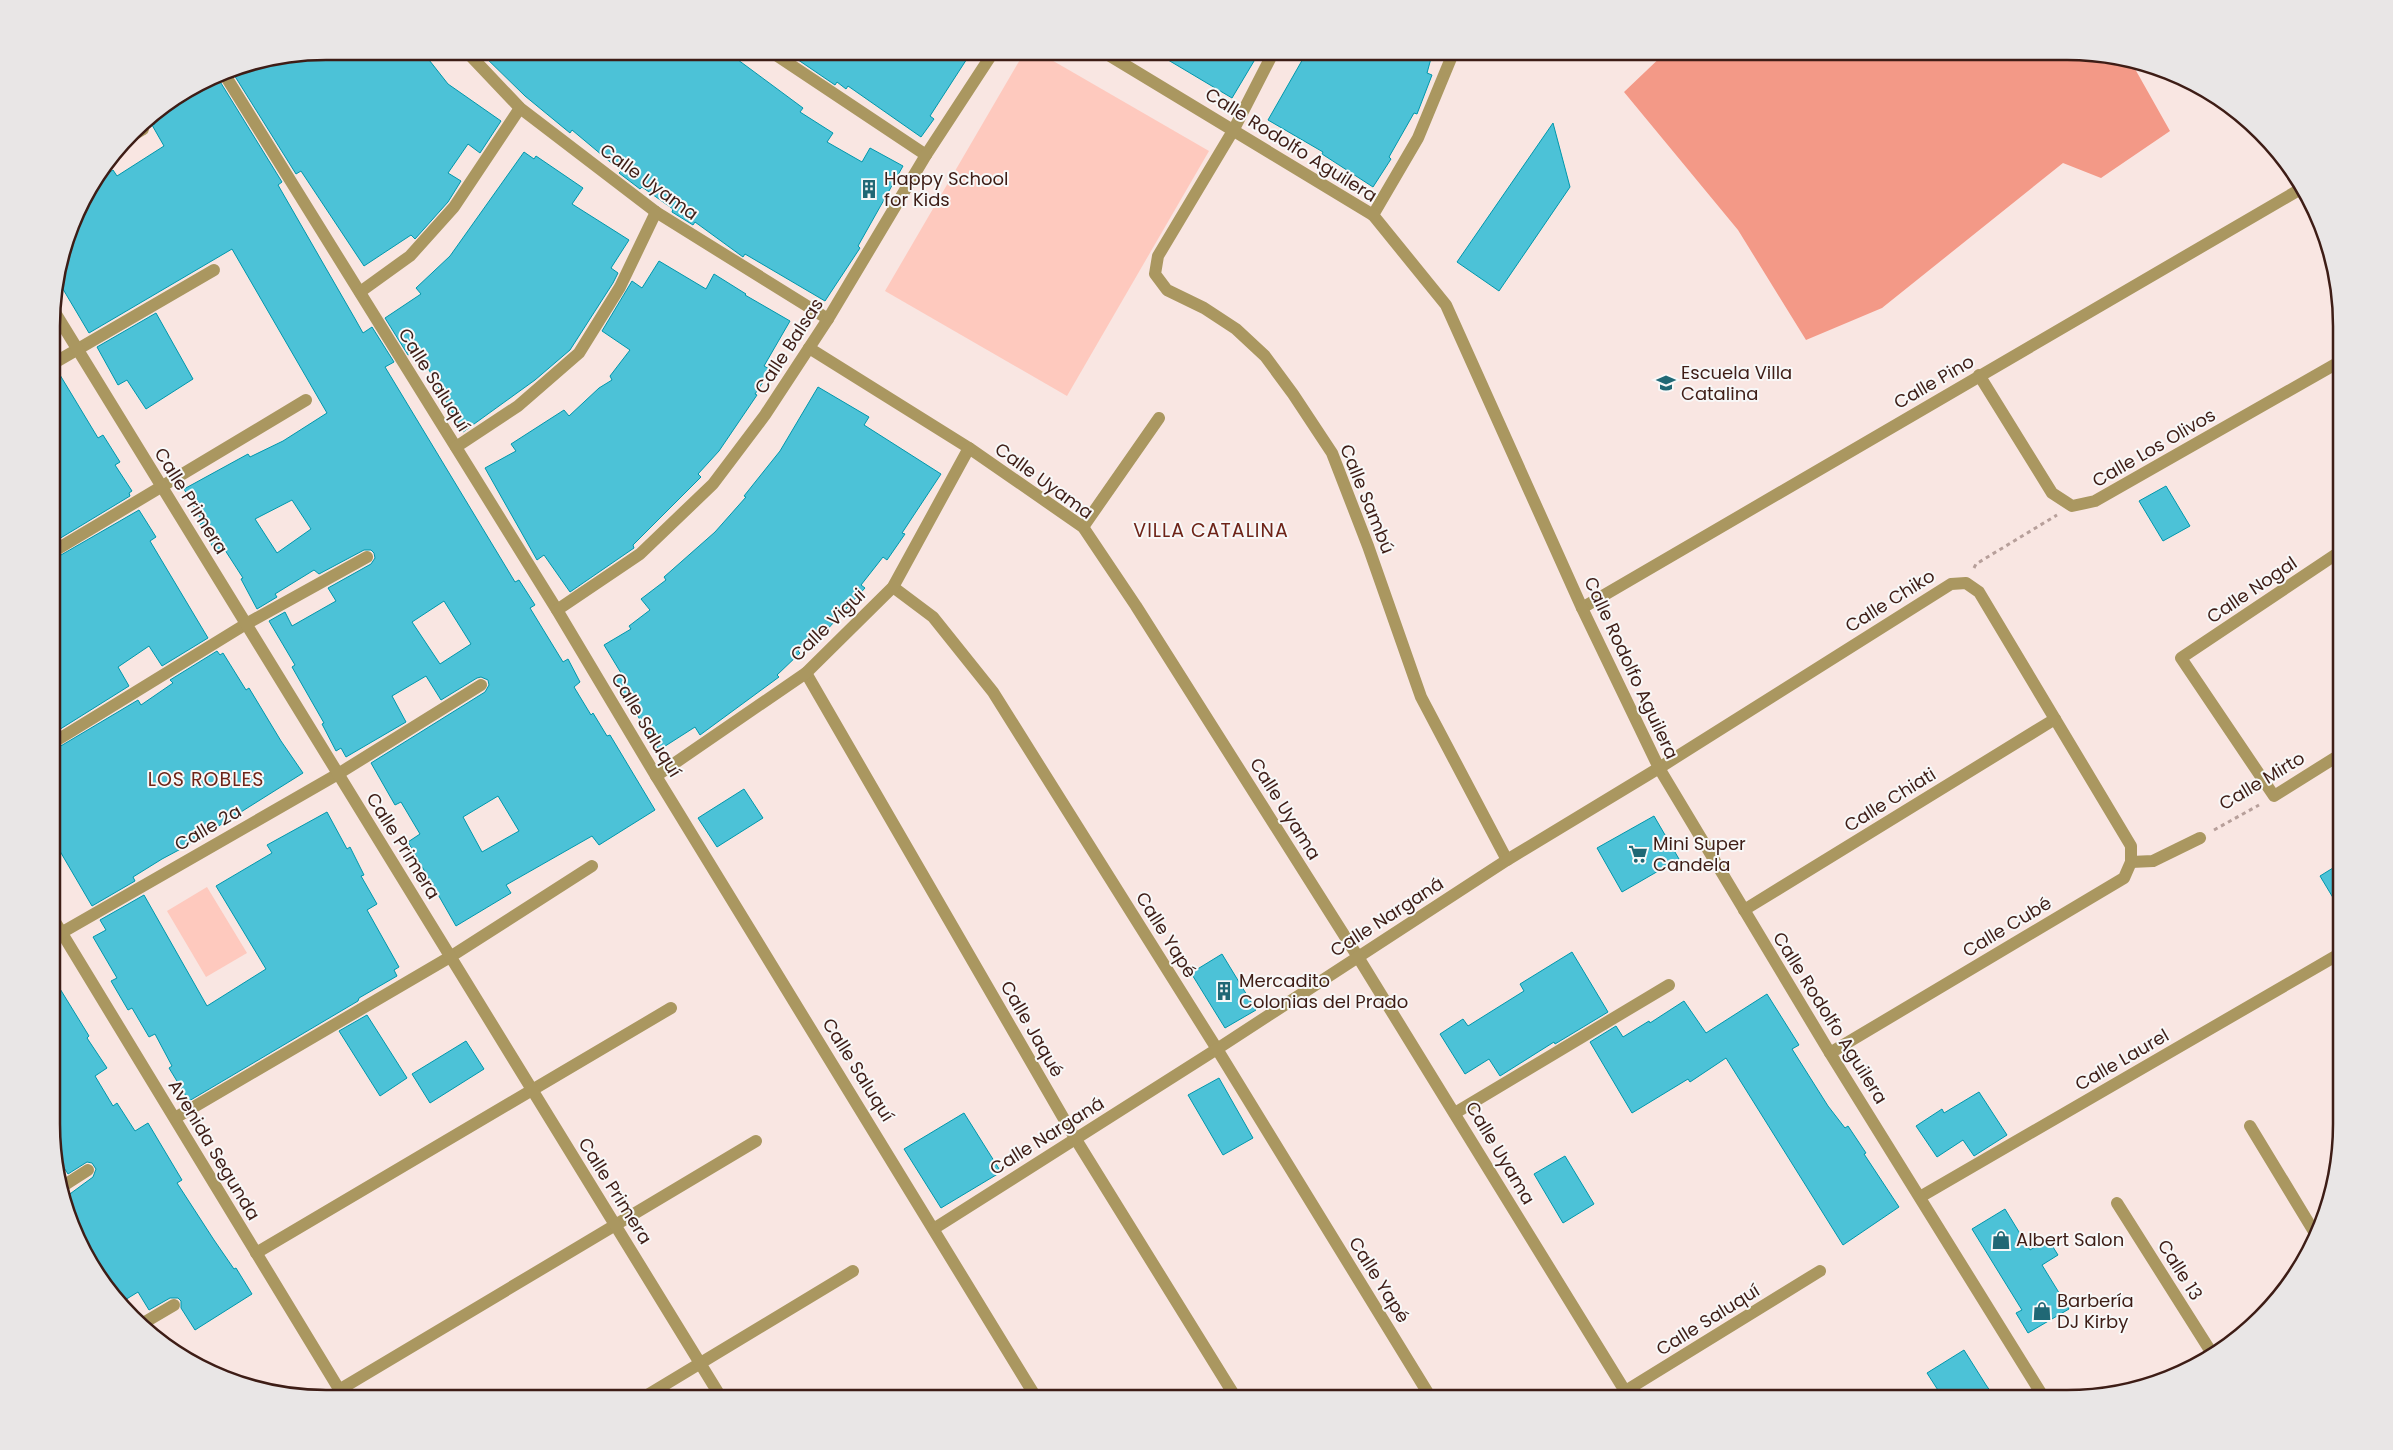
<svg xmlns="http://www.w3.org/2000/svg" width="2393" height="1450" viewBox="0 0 2393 1450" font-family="Poppins,sans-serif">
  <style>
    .green { fill: #fec9be }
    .forest { fill: #f39987 }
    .building { fill: #4cc2d7; stroke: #0097ac; fill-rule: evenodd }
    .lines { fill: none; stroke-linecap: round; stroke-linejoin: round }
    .path { stroke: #b79f9a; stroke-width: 3; stroke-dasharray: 4 4; stroke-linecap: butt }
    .minor { stroke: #aa9760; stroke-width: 12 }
    .tertiary { stroke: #aa9760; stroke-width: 12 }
    .labels { text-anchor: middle; stroke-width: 4; stroke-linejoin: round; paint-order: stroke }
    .street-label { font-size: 18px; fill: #3e1d16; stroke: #f8f8f8 }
    .poi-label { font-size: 18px; fill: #3e1d16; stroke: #f8f8f8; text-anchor: start }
    .neighbourhood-label { font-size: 19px; letter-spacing: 1px; fill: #6e2418; stroke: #f8f8f8 }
    .rim { fill: none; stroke: #3e1d16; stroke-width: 2.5 }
  </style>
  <rect width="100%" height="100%" fill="#f9e6e2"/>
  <g class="green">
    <polygon points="1025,51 1036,51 1209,151 1067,396 885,291"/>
    <polygon points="207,887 247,953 206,977 167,911"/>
  </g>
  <polygon class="forest" points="1667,51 2067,51 2130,60 2170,131 2101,178 2063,163 1882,308 1806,340 1738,230 1624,92"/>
  <g class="building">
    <polygon points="326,51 422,51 448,84 501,121 480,153 468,144 448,173 461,181 448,202 415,239 411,235 364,266 301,171 296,174 231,70"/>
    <polygon points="479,51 726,51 803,108 800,112 833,133 827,142 862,162 870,148 903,166 858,246 860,248 825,301 745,254 743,257 695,222 693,225 672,212 673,209 642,187 640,189 619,173 621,171 572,130 570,133 525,96"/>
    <polygon points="785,51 972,51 930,116 934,119 921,137 848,86 846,89 837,82 835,85"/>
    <polygon points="1153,51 1260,51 1232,98"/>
    <polygon points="1311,51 1433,51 1427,73 1432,75 1417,114 1414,113 1389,157 1391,159 1373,187 1322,154 1323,152 1268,120 1304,57 1308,59"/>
    <path d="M216 75 282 182 278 185 354 317 363 333 372 327 394 362 385 367 515 582 519 580 535 605 530 608 563 662 568 659 580 682 574 687 591 715 593 713 607 736 610 735 655 810 599 845 592 836 506 885 511 893 456 926 408 842 420 834 401 802 395 805 371 763 485 692 489 685 488 680 481 677 477 678 441 700 426 676 392 696 406 722 346 757 341 748 336 751 322 724 324 723 292 667 295 665 269 621 285 612 292 626 336 601 328 588 371 564 375 558 374 553 371 550H364L319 574 314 570 275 594 277 597 257 609 241 579 243 578 223 547 215 551 200 524 203 523 184 489 248 454 250 457 283 441 327 413 232 249 89 333 57 279 80 204 99 179 113 170 117 176 164 146 152 125 155 124 150 116ZM292 500 311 529 277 553 255 519ZM444 601 471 644 440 664 412 622ZM498 796 519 831 482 852 463 817Z"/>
    <polygon points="1553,123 1570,187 1499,291 1457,262"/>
    <polygon points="524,152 534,159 536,156 583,188 572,204 629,240 611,268 618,273 613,283 570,350 535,380 463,432 429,370 415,351 408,355 385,318 421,294 416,288 450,256"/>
    <polygon points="659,261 706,289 714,274 746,294 745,295 790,321 764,366 771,370 755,394 757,395 719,451 698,474 701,477 633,545 634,548 570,592 544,555 537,560 485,468 516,451 511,444 564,410 569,416 599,388 612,380 610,376 630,350 602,331 632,281 642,288"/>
    <polygon points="156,313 193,379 146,409 127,380 118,385 97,347"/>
    <polygon points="57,370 98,438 103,435 120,462 115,465 132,491 129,493 130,496 54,542 54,371"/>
    <polygon points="818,387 869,417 864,425 941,474 902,533 905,534 887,560 883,557 861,585 865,588 825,632 821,628 798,651 800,653 777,675 779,677 700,735 695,727 659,750 614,678 621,673 604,645 631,629 629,626 650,610 641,599 666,580 664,577 715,532 746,497 744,496 780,451"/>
    <polygon points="2166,486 2190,526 2163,541 2139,501"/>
    <polygon points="139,510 156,537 150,541 208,638 162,666 149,646 118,667 129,686 54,733 54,559"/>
    <polygon points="217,651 220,655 223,653 246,690 249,688 281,741 303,773 190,844 162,859 133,877 135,881 92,906 54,841 54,750 138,700 141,705 173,683 170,680"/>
    <polygon points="744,789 763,818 717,847 698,818"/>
    <polygon points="327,812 347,849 350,847 364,875 361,876 377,904 367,910 399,967 394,970 397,976 359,998 358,1001 189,1101 169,1068 172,1066 155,1034 149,1037 132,1008 128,1010 111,981 117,978 93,937 106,930 100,920 144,895 207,1006 266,969 216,886 272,853 267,845"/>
    <polygon points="1654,816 1679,859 1622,892 1597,848"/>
    <polygon points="2341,863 2341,911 2320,876"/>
    <polygon points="1572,952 1608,1012 1555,1044 1554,1042 1500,1076 1489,1059 1465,1074 1440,1034 1463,1019 1468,1026 1524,991 1520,984"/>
    <polygon points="1222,954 1256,1010 1225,1028 1191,973"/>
    <polygon points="54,979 89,1036 87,1038 107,1068 95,1076 113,1106 117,1103 135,1131 148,1123 182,1180 177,1183 214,1240 234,1269 236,1268 252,1294 195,1330 181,1308 181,1301 178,1298 170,1298 149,1310 138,1292 120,1303 97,1276 66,1213 63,1199 93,1177 96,1169 92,1163 87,1162 68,1174 59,1160 54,1163"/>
    <polygon points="1767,994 1799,1045 1792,1049 1828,1106 1845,1128 1848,1126 1866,1153 1864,1154 1899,1207 1843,1245 1726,1058 1690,1082 1688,1079 1632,1113 1590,1042 1616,1026 1623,1037 1649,1021 1650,1023 1684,1001 1706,1033"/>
    <polygon points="367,1015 407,1078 380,1096 339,1031"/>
    <polygon points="466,1041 484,1069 430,1103 412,1074"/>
    <polygon points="1219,1078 1253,1138 1223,1155 1188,1095"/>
    <polygon points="1979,1092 2007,1135 1974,1156 1963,1140 1937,1157 1916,1126 1942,1109 1944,1113"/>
    <polygon points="964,1113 1001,1172 941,1208 904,1149"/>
    <polygon points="1565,1156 1594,1204 1563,1223 1534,1174"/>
    <polygon points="2005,1209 2030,1250 2048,1239 2058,1255 2042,1265 2069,1309 2028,1333 2016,1313 2022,1310 1972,1229"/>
    <polygon points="1964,1350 1986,1385 1995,1398 1943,1398 1927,1373"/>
  </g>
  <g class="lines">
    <g class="path">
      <polyline points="1974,568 1976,564 2057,515"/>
      <polyline points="2214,830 2259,805"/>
    </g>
    <g class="minor">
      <polyline points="466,51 520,108 656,212 828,319"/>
      <polyline points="770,51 926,155"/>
      <polyline points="1274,51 1234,129 1158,256 1155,274 1167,290 1204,308 1236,329 1265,356 1293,394 1332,453 1368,546 1421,697 1507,860"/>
      <polyline points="223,72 557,610 656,776 1037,1399"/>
      <polyline points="133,135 143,129"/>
      <polyline points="1373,215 1418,138 1454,51"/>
      <polyline points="360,292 410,256 454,207 520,108"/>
      <polyline points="809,348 969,448 1083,527 1136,606 1358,957 1625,1391"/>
      <polyline points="54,363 214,270"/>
      <polyline points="1979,375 2052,493 2072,506 2095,501 2341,361"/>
      <polyline points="456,447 518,406 579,353 620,287 656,212"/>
      <polyline points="1083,527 1159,418"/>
      <polyline points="54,551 306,400"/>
      <polyline points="2341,551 2181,658 2274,796 2341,754"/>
      <polyline points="893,587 933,617 993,692 1217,1049 1431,1398"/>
      <polyline points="1582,608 2304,187"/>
      <polyline points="557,610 640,554 713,484 765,415 828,319 926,155 994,51"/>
      <polyline points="806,673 1075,1138 1236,1398"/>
      <polyline points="54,742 246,624 367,557"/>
      <polyline points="656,776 806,673 893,587 969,448"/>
      <polyline points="2131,862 2153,861 2200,838"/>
      <polyline points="1744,910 2055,719"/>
      <polyline points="54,920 345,1399"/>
      <polyline points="54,937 338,774 481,685"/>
      <polyline points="1455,1113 1669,985"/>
      <polyline points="175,1118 450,957 592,866"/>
      <polyline points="2250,1126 2316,1235"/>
      <polyline points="60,1188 88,1170"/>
      <polyline points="1920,1197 2341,953"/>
      <polyline points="2117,1203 2213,1355"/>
      <polyline points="935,1228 1217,1049 1507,860 1659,768 1951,584 1966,583 1979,592 2131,846 2131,862 2124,878 1830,1053"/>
      <polyline points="256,1253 671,1008"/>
      <polyline points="140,1325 174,1305"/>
      <polyline points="339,1390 756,1141"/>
      <polyline points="1614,1398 1820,1271"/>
      <polyline points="641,1399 853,1271"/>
    </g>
    <g class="tertiary">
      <polyline points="1102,51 1373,215 1446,305 1582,608 1659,768 1830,1053 2044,1398"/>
      <polyline points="54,311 722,1399"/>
    </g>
  </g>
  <defs>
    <g id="building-bare" transform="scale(1.5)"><path d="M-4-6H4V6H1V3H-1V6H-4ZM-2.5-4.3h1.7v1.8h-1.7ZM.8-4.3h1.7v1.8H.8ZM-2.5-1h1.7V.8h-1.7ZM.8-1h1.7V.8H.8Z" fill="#206875" stroke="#f8f8f8" stroke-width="2.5" paint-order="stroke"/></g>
    <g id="school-bare" transform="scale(1.5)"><path d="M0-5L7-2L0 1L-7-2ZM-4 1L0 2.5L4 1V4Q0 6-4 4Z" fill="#206875" stroke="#f8f8f8" stroke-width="2.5" paint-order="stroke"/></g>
    <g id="supermarket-bare" transform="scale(1.5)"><path d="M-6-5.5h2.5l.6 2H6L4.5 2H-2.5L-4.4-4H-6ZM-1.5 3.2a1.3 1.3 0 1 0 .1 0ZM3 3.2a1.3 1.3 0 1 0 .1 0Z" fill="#206875" stroke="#f8f8f8" stroke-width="2.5" paint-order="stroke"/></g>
    <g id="shop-bare" transform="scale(1.5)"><path d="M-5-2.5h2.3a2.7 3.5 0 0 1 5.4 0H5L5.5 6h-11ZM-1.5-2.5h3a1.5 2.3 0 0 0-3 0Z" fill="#206875" stroke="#f8f8f8" stroke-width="2.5" paint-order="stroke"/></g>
  </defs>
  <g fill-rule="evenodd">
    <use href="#building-bare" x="869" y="189"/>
    <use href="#school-bare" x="1666" y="383"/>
    <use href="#supermarket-bare" x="1638" y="854"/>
    <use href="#building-bare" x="1224" y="991"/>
    <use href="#shop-bare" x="2001" y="1240"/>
    <use href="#shop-bare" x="2042" y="1311"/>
  </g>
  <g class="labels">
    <g class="street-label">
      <text transform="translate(1291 145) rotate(32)" y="6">Calle Rodolfo Aguilera</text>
      <text transform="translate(649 182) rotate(36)" y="6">Calle Uyama</text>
      <text transform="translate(789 346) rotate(-57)" y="6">Calle Balsas</text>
      <text transform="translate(434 380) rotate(58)" y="6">Calle Saluquí</text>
      <text transform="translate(1934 382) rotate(-30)" y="6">Calle Pino</text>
      <text transform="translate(2154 448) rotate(-30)" y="6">Calle Los Olivos</text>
      <text transform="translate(1044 481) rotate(36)" y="6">Calle Uyama</text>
      <text transform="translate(1367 499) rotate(68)" y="6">Calle Sambú</text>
      <text transform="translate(191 501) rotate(58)" y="6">Calle Primera</text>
      <text transform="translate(2252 590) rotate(-34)" y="6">Calle Nogal</text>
      <text transform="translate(1890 601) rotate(-32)" y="6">Calle Chiko</text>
      <text transform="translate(828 625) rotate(-44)" y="6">Calle Vigui</text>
      <text transform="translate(1631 668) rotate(65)" y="6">Calle Rodolfo Aguilera</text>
      <text transform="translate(646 725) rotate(59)" y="6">Calle Saluquí</text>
      <text transform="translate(2262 781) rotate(-31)" y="6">Calle Mirto</text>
      <text transform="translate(1890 800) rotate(-32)" y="6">Calle Chiati</text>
      <text transform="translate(1285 809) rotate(58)" y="6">Calle Uyama</text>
      <text transform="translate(208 828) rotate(-30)" y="6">Calle 2a</text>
      <text transform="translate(403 846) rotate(58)" y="6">Calle Primera</text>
      <text transform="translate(1387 917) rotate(-33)" y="6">Calle Narganá</text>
      <text transform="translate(2007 927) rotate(-31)" y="6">Calle Cubé</text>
      <text transform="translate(1166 935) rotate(58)" y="6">Calle Yapé</text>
      <text transform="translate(1830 1018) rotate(58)" y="6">Calle Rodolfo Aguilera</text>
      <text transform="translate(1032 1029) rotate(60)" y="6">Calle Jaqué</text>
      <text transform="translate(2122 1060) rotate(-30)" y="6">Calle Laurel</text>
      <text transform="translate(858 1070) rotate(58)" y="6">Calle Saluquí</text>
      <text transform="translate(1047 1136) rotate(-32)" y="6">Calle Narganá</text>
      <text transform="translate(214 1150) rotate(59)" y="6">Avenida Segunda</text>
      <text transform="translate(1500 1153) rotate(59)" y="6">Calle Uyama</text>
      <text transform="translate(615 1191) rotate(58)" y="6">Calle Primera</text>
      <text transform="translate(2180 1270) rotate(58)" y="6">Calle 13</text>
      <text transform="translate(1379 1280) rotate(58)" y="6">Calle Yapé</text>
      <text transform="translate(1708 1320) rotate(-32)" y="6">Calle Saluquí</text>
    </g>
    <g class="poi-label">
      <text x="884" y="185">Happy School<tspan x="884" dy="21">for Kids</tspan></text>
      <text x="1681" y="379">Escuela Villa<tspan x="1681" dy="21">Catalina</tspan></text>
      <text x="1653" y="850">Mini Super<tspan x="1653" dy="21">Candela</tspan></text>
      <text x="1239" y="987">Mercadito<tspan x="1239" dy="21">Colonias del Prado</tspan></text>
      <text x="2016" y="1246">Albert Salon</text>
      <text x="2057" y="1307">Barbería<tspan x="2057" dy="21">DJ Kirby</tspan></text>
    </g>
    <g class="neighbourhood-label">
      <text x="1211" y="537">VILLA CATALINA</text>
      <text x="206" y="786">LOS ROBLES</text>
    </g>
  </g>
  <path d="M0 0H2393V1450H0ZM326 60H2067A266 266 0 0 1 2333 326V1124A266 266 0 0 1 2067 1390H326A266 266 0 0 1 60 1124V326A266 266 0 0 1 326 60Z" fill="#e9e6e6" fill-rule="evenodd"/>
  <path class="rim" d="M326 60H2067A266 266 0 0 1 2333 326V1124A266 266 0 0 1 2067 1390H326A266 266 0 0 1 60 1124V326A266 266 0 0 1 326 60Z"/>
</svg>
